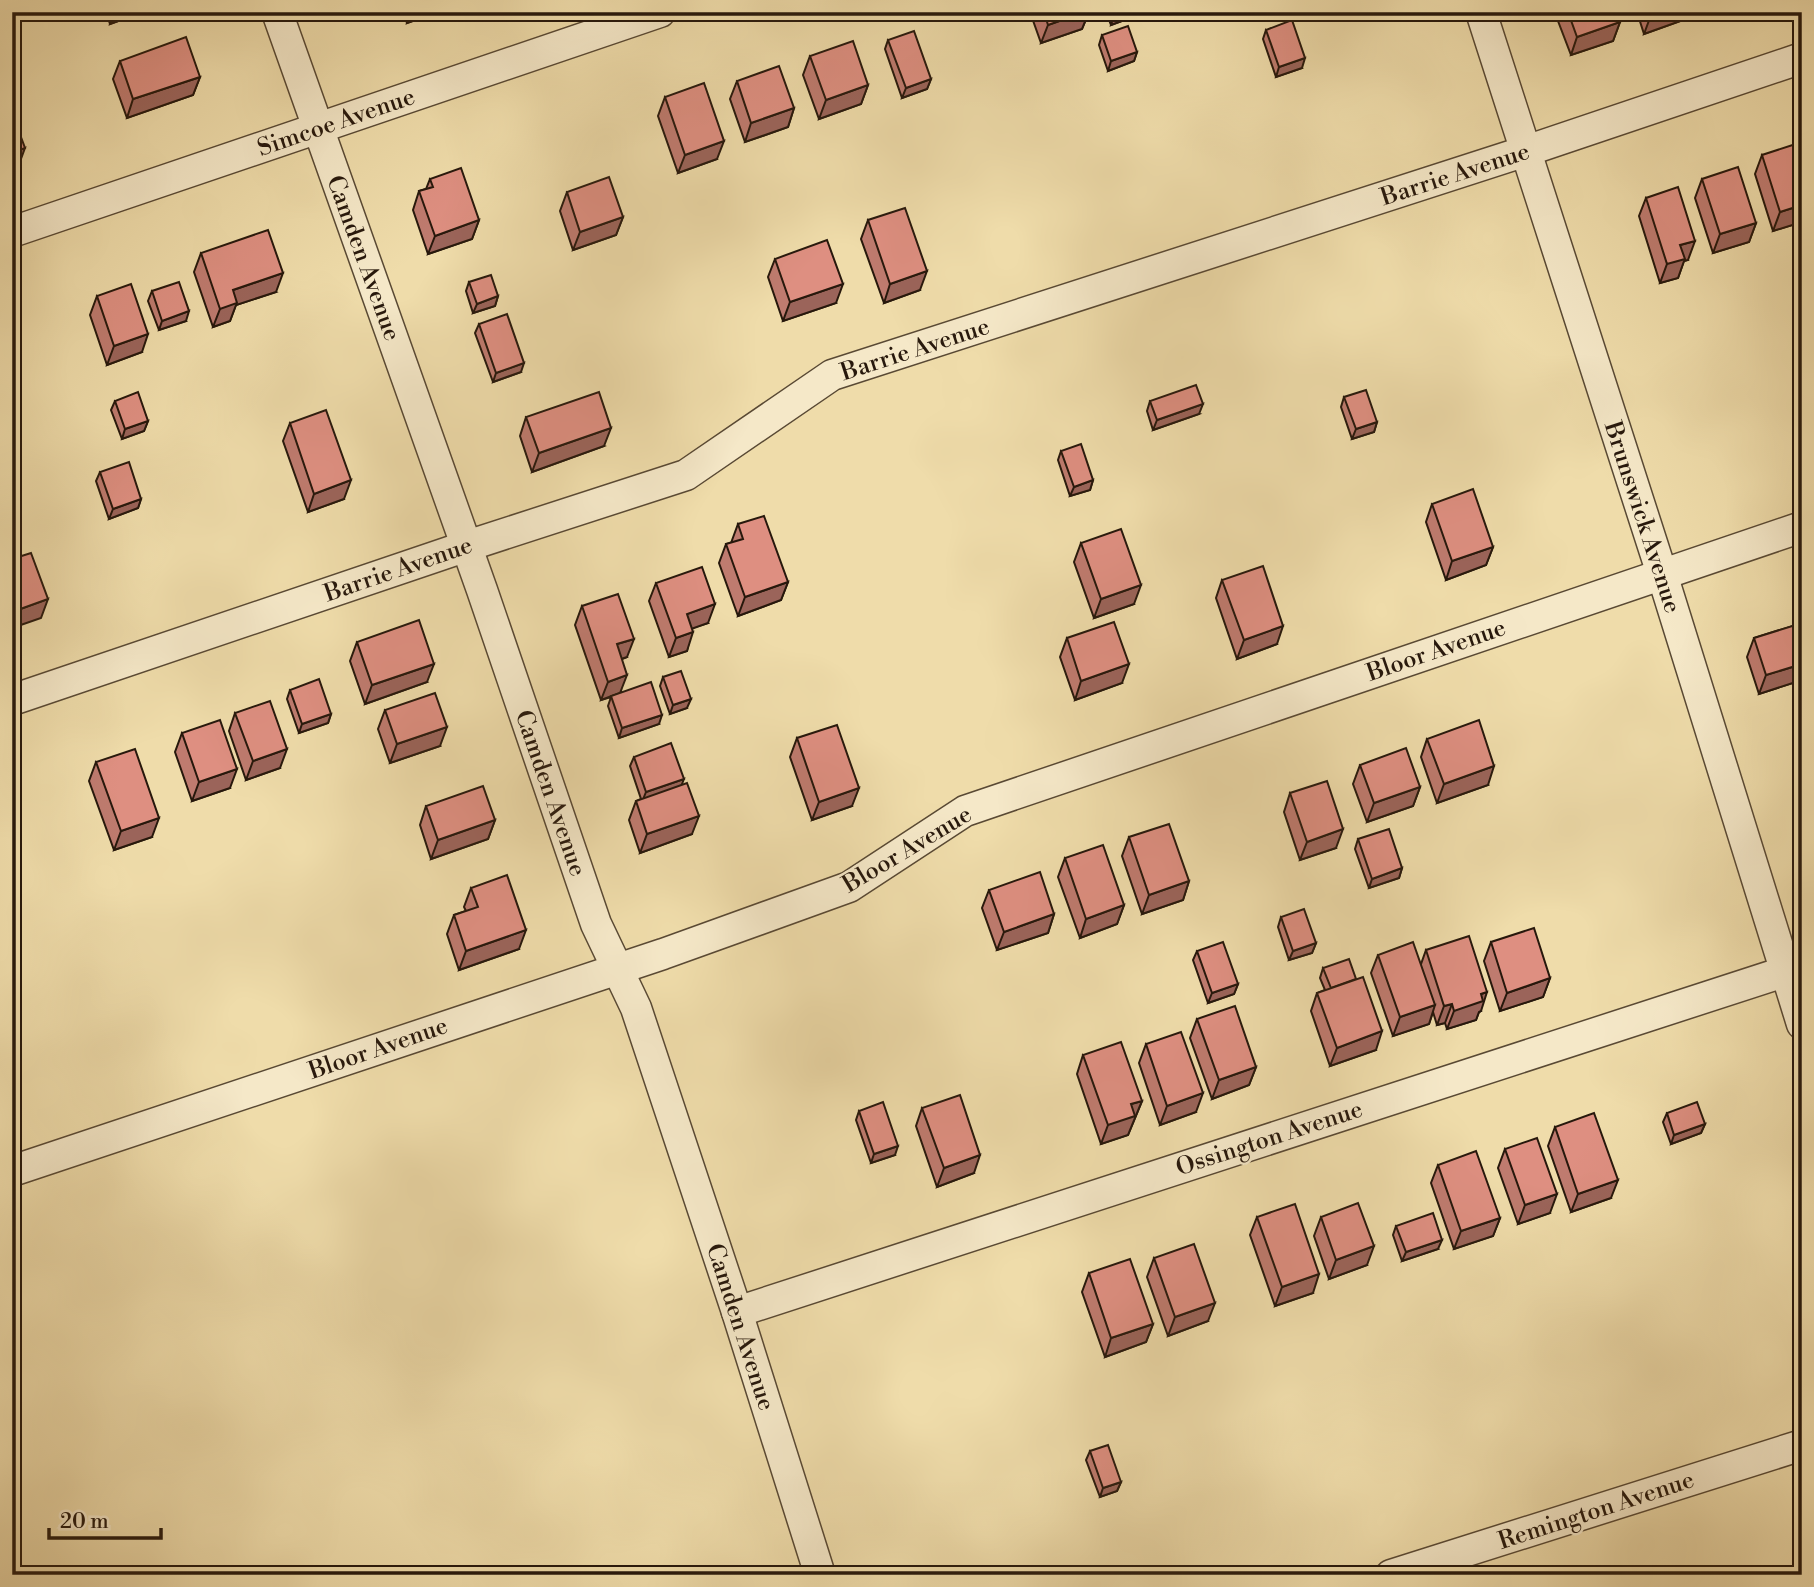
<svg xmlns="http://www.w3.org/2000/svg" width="1814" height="1587" viewBox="0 0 1814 1587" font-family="'Libre Bodoni',serif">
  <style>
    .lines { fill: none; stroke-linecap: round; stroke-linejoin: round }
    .minor-casing { stroke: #594934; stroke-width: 33 }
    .minor { stroke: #f5e8c8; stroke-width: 30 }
    .wall { fill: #bf7b6f; stroke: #27180c; stroke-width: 2 }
    .shaded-wall { fill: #9b645a; stroke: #27180c; stroke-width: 2 }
    .building { fill: #de8f81; stroke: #27180c; stroke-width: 2 }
    .labels { text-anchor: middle; stroke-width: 5; stroke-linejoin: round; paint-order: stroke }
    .street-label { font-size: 24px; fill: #27180c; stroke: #f5e8c8 }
  </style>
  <rect width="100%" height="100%" fill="#efdcaa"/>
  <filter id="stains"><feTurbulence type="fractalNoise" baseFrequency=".00286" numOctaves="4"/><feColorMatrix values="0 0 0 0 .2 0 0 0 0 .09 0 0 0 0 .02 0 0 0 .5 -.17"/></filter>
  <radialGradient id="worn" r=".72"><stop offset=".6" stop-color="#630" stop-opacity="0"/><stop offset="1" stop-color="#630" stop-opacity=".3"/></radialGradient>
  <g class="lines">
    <g class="minor-casing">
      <g id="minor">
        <polyline points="277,12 482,590 596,924 636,1008 737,1312 820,1575"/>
        <polyline points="1481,12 1662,574 1802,1024"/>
        <polyline points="12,232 660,12"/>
        <polyline points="12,700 467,546 686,475 832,375 1526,151 1802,58"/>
        <polyline points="12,1171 663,954 849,887 965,811 1802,527"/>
        <polyline points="737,1312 1802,966"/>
        <polyline points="1391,1575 1802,1445"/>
      </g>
    </g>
    <use href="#minor" class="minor"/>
  </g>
  <g class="wall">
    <polygon points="106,12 143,12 110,24"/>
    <polygon points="403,12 438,12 407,23"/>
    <polygon points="1030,12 1089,12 1082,29 1041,43"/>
    <polygon points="1106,12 1146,12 1111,25"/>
    <polygon points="1561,12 1616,12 1620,22 1613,41 1571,55 1558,21"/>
    <polygon points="1637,12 1701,12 1700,14 1644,34"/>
    <polygon points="1266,30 1302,68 1276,77 1263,39"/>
    <polygon points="1102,35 1137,52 1134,61 1108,71 1099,45"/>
    <polygon points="888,40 931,79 927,89 902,98 885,49"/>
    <polygon points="810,56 868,85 861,104 819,119 803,75"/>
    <polygon points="120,61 200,77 193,95 127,118 113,79"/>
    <polygon points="737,81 794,108 788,127 745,142 730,99"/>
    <polygon points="665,97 717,159 678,173 658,116"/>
    <polygon points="1762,155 1802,222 1773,231 1755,174"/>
    <polygon points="430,179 479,220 472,239 428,254 413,210 419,191 426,189"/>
    <polygon points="1702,179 1756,223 1749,242 1713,253 1695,198"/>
    <polygon points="567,192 623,217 616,235 573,250 560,211"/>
    <polygon points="1646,198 1688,260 1684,261 1678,278 1660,283 1639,216"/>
    <polygon points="868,220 920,290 884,303 861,239"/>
    <polygon points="201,253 276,292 236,305 230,321 213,327 194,272"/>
    <polygon points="775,259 836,303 783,321 768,277"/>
    <polygon points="469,282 498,296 495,306 473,313 466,291"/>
    <polygon points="152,291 186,321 159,330 148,301"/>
    <polygon points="97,296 142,352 107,365 90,315"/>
    <polygon points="479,324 521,372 493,382 475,333"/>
    <polygon points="1344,397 1377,422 1374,432 1352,439 1341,407"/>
    <polygon points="115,401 148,421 144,431 122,439 111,410"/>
    <polygon points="1150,401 1199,414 1153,430 1147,411"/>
    <polygon points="526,417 604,446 532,472 520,436"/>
    <polygon points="290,423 344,499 308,512 283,441"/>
    <polygon points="1061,451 1093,480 1090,490 1070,496 1058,460"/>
    <polygon points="100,472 141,499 138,508 109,519 96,481"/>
    <polygon points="1432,504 1493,547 1486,565 1446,580 1426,522"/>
    <polygon points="738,524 788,582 781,600 738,616 719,563 726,544 731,543"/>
    <polygon points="1081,543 1134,604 1094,618 1074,562"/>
    <polygon points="1222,580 1277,644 1237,659 1216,598"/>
    <polygon points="656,583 708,623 692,628 687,651 669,657 649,601"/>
    <polygon points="582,606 627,657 622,659 621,693 659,724 619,738 608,706 611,697 601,700 575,625"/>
    <polygon points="1802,623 1802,680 1759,694 1747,657 1754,638"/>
    <polygon points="1067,638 1122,683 1075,700 1060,657"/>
    <polygon points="357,642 427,682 365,704 350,661"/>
    <polygon points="663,677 687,708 670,714 660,686"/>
    <polygon points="290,690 331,714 328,723 299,733 287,699"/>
    <polygon points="385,710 440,746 390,763 378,729"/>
    <polygon points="235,713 280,768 246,780 229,731"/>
    <polygon points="182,733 230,788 192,801 175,752"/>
    <polygon points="797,738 852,806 812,820 790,757"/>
    <polygon points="1427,739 1488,785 1437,803 1421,757"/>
    <polygon points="634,757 682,785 692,834 640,853 629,820 636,801 641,799 630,766"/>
    <polygon points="96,762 152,837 114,850 89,781"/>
    <polygon points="1360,765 1420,787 1413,806 1367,822 1353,784"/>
    <polygon points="1290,793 1336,848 1300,860 1284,812"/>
    <polygon points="426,806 495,820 488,839 431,859 420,825"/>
    <polygon points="1129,837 1189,881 1183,900 1142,914 1122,856"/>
    <polygon points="1358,839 1402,868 1399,878 1369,888 1355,849"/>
    <polygon points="1065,858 1124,905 1117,924 1080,938 1058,877"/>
    <polygon points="471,888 519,949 459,970 447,934 454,915 466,911 464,907"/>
    <polygon points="989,890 1054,914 1048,933 997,950 982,908"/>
    <polygon points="1281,917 1316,943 1312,953 1289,960 1278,927"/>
    <polygon points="1491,942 1550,978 1543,997 1500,1011 1484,961"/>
    <polygon points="1426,950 1481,1011 1479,1012 1476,1020 1447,1029 1445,1023 1437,1025 1433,1012 1429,1024 1393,1036 1371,973 1378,955 1421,964"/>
    <polygon points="1197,951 1238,984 1234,994 1208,1003 1193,960"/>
    <polygon points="1323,968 1376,1050 1330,1066 1311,1011 1317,993 1325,990 1320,978"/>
    <polygon points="1197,1019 1256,1067 1249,1085 1212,1099 1190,1038"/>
    <polygon points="1146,1044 1196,1112 1160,1125 1139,1063"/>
    <polygon points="1083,1055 1142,1101 1128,1135 1101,1144 1077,1074"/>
    <polygon points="922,1108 974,1173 937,1187 916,1126"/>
    <polygon points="859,1111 895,1155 871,1163 856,1120"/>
    <polygon points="1667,1113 1705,1124 1701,1133 1671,1144 1663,1122"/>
    <polygon points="1555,1127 1611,1198 1571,1212 1548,1146"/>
    <polygon points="1505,1149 1550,1213 1518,1224 1498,1168"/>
    <polygon points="1438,1165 1500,1218 1493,1236 1454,1249 1431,1183"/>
    <polygon points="1257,1217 1313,1293 1275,1306 1250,1235"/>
    <polygon points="1321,1217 1367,1265 1329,1279 1314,1236"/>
    <polygon points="1396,1226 1438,1249 1402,1261 1393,1235"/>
    <polygon points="1154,1258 1208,1321 1168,1336 1147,1277"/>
    <polygon points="1089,1273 1153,1324 1146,1342 1105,1357 1082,1292"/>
    <polygon points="1090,1451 1121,1482 1117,1491 1100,1497 1086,1460"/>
  </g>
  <g class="shaded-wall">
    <polygon points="114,12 143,12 110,24"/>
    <polygon points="411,12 438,12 407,23"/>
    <polygon points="1085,12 1089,12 1082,29 1041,43 1048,25"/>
    <polygon points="1115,12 1146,12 1111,25"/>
    <polygon points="1659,12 1701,12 1700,14 1644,34 1651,15"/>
    <polygon points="1620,22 1613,41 1571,55 1577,37"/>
    <polygon points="1137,52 1134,61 1108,71 1111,61"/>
    <polygon points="1305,58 1302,68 1276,77 1279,67"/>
    <polygon points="200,77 193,95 127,118 133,99"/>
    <polygon points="931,79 927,89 902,98 906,88"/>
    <polygon points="868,85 861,104 819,119 826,100"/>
    <polygon points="794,108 788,127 745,142 751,123"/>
    <polygon points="724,141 717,159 678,173 685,155"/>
    <polygon points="25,148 18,167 12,169 12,153"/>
    <polygon points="1802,205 1802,222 1773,231 1780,212"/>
    <polygon points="623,217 616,235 573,250 580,232"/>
    <polygon points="479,220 472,239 428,254 435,236"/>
    <polygon points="1756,223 1749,242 1713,253 1720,234"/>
    <polygon points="1695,241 1688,260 1684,261 1678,278 1660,283 1667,264 1680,245"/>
    <polygon points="927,271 920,290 884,303 890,284"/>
    <polygon points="283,273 276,292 236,305 230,321 213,327 220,309 233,290"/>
    <polygon points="843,284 836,303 783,321 790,302"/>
    <polygon points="498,296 495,306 473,313 477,304"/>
    <polygon points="189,311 186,321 159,330 162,321"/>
    <polygon points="148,334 142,352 107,365 114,346"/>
    <polygon points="524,363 521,372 493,382 496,373"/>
    <polygon points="1203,404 1199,414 1153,430 1157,420"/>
    <polygon points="148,421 144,431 122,439 125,429"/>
    <polygon points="1377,422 1374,432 1352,439 1356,429"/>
    <polygon points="611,428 604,446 532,472 539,453"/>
    <polygon points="351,480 344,499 308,512 314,494"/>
    <polygon points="1093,480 1090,490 1070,496 1074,487"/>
    <polygon points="141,499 138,508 109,519 113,509"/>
    <polygon points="1493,547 1486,565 1446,580 1452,561"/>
    <polygon points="788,582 781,600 738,616 745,597"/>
    <polygon points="1141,585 1134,604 1094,618 1101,599"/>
    <polygon points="48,599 41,618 12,628 12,612"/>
    <polygon points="715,604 708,623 680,633 687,614"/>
    <polygon points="1283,626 1277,644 1237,659 1244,640"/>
    <polygon points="693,632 687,651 669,657 676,638"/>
    <polygon points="634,639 627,657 610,663 617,644"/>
    <polygon points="434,664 427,682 365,704 372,685"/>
    <polygon points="1129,664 1122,683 1075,700 1081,681"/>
    <polygon points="1802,664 1802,680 1759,694 1766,675"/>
    <polygon points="627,675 620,693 601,700 608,682"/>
    <polygon points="691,699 687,708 670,714 673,705"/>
    <polygon points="331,714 328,723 299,733 302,724"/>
    <polygon points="662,715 659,724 619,738 622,728"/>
    <polygon points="447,727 440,746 390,763 397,744"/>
    <polygon points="287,749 280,768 246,780 253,761"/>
    <polygon points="1494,766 1488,785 1437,803 1444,784"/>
    <polygon points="237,769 230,788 192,801 199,782"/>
    <polygon points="684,779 680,789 642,802 646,792"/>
    <polygon points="1420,787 1413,806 1367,822 1374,803"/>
    <polygon points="859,788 852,806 812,820 819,802"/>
    <polygon points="699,816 692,834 640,853 647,834"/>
    <polygon points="159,818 152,837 114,850 121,831"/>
    <polygon points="495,820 488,839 431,859 438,840"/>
    <polygon points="1343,829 1336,848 1300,860 1307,842"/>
    <polygon points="1402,868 1399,878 1369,888 1372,879"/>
    <polygon points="1189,881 1183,900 1142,914 1149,895"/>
    <polygon points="1124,905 1117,924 1080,938 1086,919"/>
    <polygon points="1054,914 1048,933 997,950 1004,932"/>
    <polygon points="526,930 519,949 459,970 466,951"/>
    <polygon points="1316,943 1312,953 1289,960 1293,951"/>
    <polygon points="1550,978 1543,997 1500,1011 1507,993"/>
    <polygon points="1238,984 1234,994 1208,1003 1212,993"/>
    <polygon points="1487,992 1481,1011 1479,1012 1476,1020 1447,1029 1454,1011 1481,994"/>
    <polygon points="1452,1004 1445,1023 1437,1025 1444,1006"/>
    <polygon points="1435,1005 1429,1024 1393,1036 1400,1017"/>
    <polygon points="1382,1031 1376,1050 1330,1066 1337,1048"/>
    <polygon points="1256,1067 1249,1085 1212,1099 1219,1080"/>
    <polygon points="1203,1093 1196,1112 1160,1125 1167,1106"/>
    <polygon points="1142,1101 1128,1135 1101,1144 1108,1125 1131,1104"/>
    <polygon points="1705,1124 1701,1133 1671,1144 1674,1135"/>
    <polygon points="898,1146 895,1155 871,1163 874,1154"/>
    <polygon points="980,1155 974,1173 937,1187 944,1168"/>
    <polygon points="1618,1180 1611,1198 1571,1212 1578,1194"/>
    <polygon points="1557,1194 1550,1213 1518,1224 1525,1205"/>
    <polygon points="1500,1218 1493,1236 1454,1249 1461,1231"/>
    <polygon points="1442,1240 1438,1249 1402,1261 1406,1252"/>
    <polygon points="1374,1246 1367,1265 1329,1279 1336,1260"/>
    <polygon points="1319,1274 1313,1293 1275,1306 1282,1287"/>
    <polygon points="1215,1303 1208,1321 1168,1336 1175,1317"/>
    <polygon points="1153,1324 1146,1342 1105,1357 1111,1338"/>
    <polygon points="1121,1482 1117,1491 1100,1497 1103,1488"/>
  </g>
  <g class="building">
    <polygon points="1044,12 1085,12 1048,25"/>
    <polygon points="1568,12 1616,12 1620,22 1577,37"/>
    <polygon points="1292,20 1305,58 1279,67 1266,30"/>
    <polygon points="1128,26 1137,52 1111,61 1102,35"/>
    <polygon points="914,31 931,79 906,88 888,40"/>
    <polygon points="186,37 200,77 133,99 120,61"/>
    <polygon points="853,41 868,85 826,100 810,56"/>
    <polygon points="779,66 794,108 751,123 737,81"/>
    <polygon points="704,83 724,141 685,155 665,97"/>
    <polygon points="12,113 25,148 12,153"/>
    <polygon points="1802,142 1802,205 1780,212 1762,155"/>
    <polygon points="1738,167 1756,223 1720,234 1702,179"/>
    <polygon points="461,168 479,220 435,236 419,191 433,187 430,179"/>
    <polygon points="609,177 623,217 580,232 567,192"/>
    <polygon points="1678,187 1695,241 1680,245 1685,259 1667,264 1646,198"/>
    <polygon points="905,208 927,271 890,284 868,220"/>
    <polygon points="268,230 283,273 233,290 237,303 220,309 201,253"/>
    <polygon points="827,240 843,284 790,302 775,259"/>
    <polygon points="491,275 498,296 477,304 469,282"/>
    <polygon points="179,282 189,311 162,321 152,291"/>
    <polygon points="131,284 148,334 114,346 97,296"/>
    <polygon points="507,314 524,363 496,373 479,324"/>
    <polygon points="1196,385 1203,404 1157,420 1150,401"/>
    <polygon points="1366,390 1377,422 1356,429 1344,397"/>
    <polygon points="138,392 148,421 125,429 115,401"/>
    <polygon points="599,392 611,428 539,453 526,417"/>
    <polygon points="326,410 351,480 314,494 290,423"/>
    <polygon points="1081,444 1093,480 1074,487 1061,451"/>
    <polygon points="129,462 141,499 113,509 100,472"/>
    <polygon points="1473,489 1493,547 1452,561 1432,504"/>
    <polygon points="764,516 788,582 745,597 726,544 743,539 738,524"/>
    <polygon points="1121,529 1141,585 1101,599 1081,543"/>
    <polygon points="31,553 48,599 12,612 12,559"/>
    <polygon points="1263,566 1283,626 1244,640 1222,580"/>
    <polygon points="702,567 715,604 687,614 693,632 676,638 656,583"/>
    <polygon points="618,594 634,639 617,644 627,675 608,682 582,606"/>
    <polygon points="419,620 434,664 372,685 357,642"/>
    <polygon points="1114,622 1129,664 1081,681 1067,638"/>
    <polygon points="1802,623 1802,664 1766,675 1754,638"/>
    <polygon points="681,671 691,699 673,705 663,677"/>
    <polygon points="319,679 331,714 302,724 290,690"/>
    <polygon points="651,682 662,715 622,728 611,696"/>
    <polygon points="435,693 447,727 397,744 385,710"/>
    <polygon points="270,701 287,749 253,761 235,713"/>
    <polygon points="220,720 237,769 199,782 182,733"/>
    <polygon points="1479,720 1494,766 1444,784 1427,739"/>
    <polygon points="837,725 859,788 819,802 797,738"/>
    <polygon points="671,743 684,779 646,792 634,757"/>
    <polygon points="1406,748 1420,787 1374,803 1360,765"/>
    <polygon points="135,749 159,818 121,831 96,762"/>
    <polygon points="1327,781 1343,829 1307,842 1290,793"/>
    <polygon points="687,783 699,816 647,834 636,801"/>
    <polygon points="483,786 495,820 438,840 426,806"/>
    <polygon points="1169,824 1189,881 1149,895 1129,837"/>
    <polygon points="1389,829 1402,868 1372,879 1358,839"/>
    <polygon points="1103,845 1124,905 1086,919 1065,858"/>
    <polygon points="1040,872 1054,914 1004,932 989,890"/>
    <polygon points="507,875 526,930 466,951 454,915 478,907 471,888"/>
    <polygon points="1304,909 1316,943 1293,951 1281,917"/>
    <polygon points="1534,928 1550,978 1507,993 1491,942"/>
    <polygon points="1469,936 1487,992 1481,994 1483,1001 1454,1011 1452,1004 1444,1006 1426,950"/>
    <polygon points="1223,942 1238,984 1212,993 1197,951"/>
    <polygon points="1413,942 1435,1005 1400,1017 1378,955"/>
    <polygon points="1349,959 1356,979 1331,988 1323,968"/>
    <polygon points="1363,977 1382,1031 1337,1048 1317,993"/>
    <polygon points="1235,1006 1256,1067 1219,1080 1197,1019"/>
    <polygon points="1181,1032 1203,1093 1167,1106 1146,1044"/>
    <polygon points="1121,1042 1142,1101 1131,1104 1135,1116 1108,1125 1083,1055"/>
    <polygon points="960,1095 980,1155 944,1168 922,1108"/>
    <polygon points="883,1102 898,1146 874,1154 859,1111"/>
    <polygon points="1697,1102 1705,1124 1674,1135 1667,1113"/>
    <polygon points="1594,1113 1618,1180 1578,1194 1555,1127"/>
    <polygon points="1537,1138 1557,1194 1525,1205 1505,1149"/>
    <polygon points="1476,1151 1500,1218 1461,1231 1438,1165"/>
    <polygon points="1358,1203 1374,1246 1336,1260 1321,1217"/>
    <polygon points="1295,1204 1319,1274 1282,1287 1257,1217"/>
    <polygon points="1433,1213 1442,1240 1406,1252 1396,1226"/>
    <polygon points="1194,1244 1215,1303 1175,1317 1154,1258"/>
    <polygon points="1130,1259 1153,1324 1111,1338 1089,1273"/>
    <polygon points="1108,1445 1121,1482 1103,1488 1090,1451"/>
  </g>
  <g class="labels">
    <g class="street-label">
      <text transform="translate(336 122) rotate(-19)" y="8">Simcoe Avenue</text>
      <text transform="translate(1455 174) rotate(-18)" y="8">Barrie Avenue</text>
      <text transform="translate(364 258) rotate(70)" y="8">Camden Avenue</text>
      <text transform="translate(915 349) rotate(-18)" y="8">Barrie Avenue</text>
      <text transform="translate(1643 517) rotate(72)" y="8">Brunswick Avenue</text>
      <text transform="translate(398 569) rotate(-19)" y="8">Barrie Avenue</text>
      <text transform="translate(1436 650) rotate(-19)" y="8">Bloor Avenue</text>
      <text transform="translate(551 793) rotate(71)" y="8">Camden Avenue</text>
      <text transform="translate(907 849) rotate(-31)" y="8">Bloor Avenue</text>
      <text transform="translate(378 1048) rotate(-19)" y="8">Bloor Avenue</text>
      <text transform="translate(1269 1138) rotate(-18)" y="8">Ossington Avenue</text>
      <text transform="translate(741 1327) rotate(72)" y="8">Camden Avenue</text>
      <text transform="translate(1596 1510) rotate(-18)" y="8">Remington Avenue</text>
    </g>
  </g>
  <rect width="1814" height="1587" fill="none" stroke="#efdcaa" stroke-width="42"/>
  <rect x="14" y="14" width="1786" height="1559" fill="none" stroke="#27180c" stroke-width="3.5"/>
  <rect x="21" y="21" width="1772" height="1545" fill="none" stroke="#27180c" stroke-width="2"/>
  <path d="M49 1528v10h112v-10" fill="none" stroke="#27180c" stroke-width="3.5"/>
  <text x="60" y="1528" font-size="21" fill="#27180c" stroke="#f5e8c8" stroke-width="5" paint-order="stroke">20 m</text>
  <rect width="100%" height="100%" filter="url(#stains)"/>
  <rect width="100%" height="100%" fill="url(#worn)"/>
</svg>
